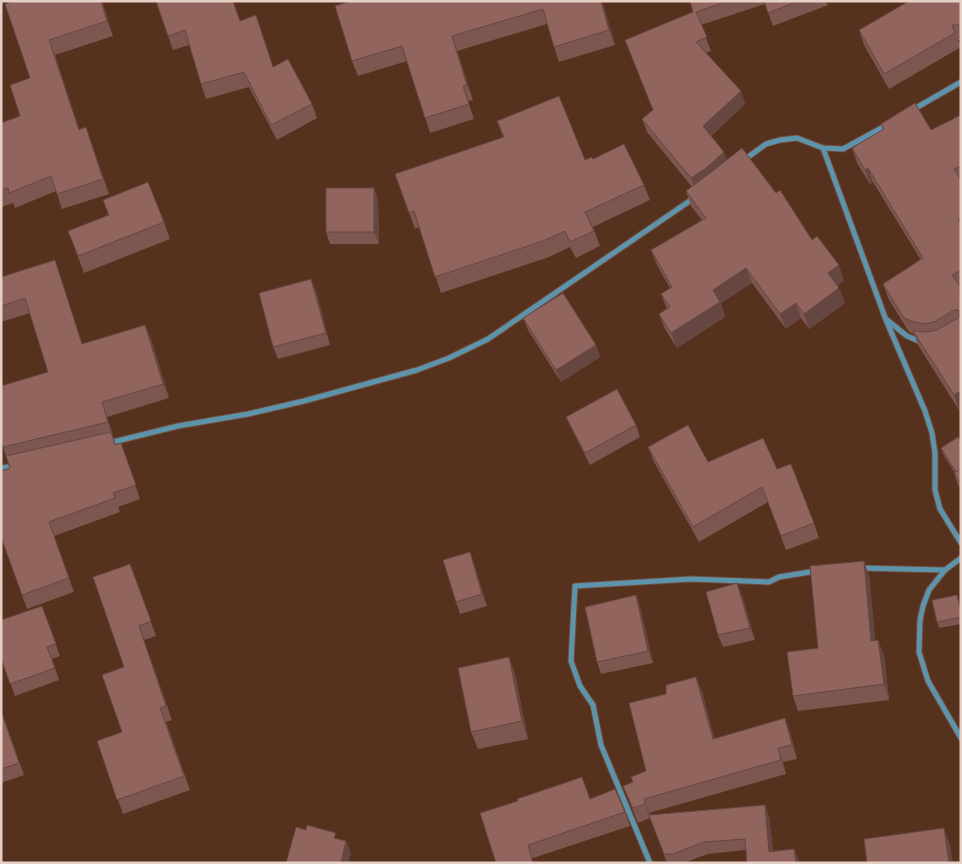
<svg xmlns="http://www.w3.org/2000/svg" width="962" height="864" viewBox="0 0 962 864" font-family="'Source Sans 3',sans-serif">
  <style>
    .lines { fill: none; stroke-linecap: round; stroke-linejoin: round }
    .minor-casing { stroke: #6f4e3c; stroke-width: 7 }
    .minor { stroke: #5e93ac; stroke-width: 5 }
    .wall { fill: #7d5650 }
    .shaded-wall { fill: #664641 }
    .building { fill: #91645d; stroke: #664641 }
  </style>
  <rect width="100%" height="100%" fill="#55311e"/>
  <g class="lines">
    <g class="minor-casing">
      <g id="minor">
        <polyline points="914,109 961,82"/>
        <polyline points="823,148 886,320 925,411 932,433 935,453 935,490 940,509 961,543"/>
        <polyline points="744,160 766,144 780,140 797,138 823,148 843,149 887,125"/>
        <polyline points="887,320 907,336 921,342"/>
        <polyline points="109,443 178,426 248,414 304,401 417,370 449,358 488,339 694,198"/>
        <polyline points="1,468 15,466"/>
        <polyline points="961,558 945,570 929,590 923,606 920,620 919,652 928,681 961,738"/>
        <polyline points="859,568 945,570"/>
        <polyline points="650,863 601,745 593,705 580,686 571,661 575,586 691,579 769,582 779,577 816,571"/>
      </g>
    </g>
    <use href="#minor" class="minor"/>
  </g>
  <g class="wall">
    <polygon points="13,1 102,1 113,36 55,55 79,129 86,127 109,194 62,209 56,191 15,208 13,203 1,207 1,123 20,116 30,78"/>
    <polygon points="156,1 240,21 274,67 312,104 317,118 277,140 249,87 206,99 201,84 189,45 173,50"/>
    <polygon points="351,1 602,1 615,45 559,62 547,24 457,51 473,100 468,101 474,119 430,133 407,61 358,76 352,61"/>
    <polygon points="690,1 826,1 828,5 773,26 765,4 701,25 711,51 706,53 741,91 745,104 711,136 727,160 812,240 844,281 837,286 845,303 809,329 801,318 786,329 752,283 721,303 725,317 677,348 665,329 659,314 667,309 661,294 670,288 657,265 651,250 702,220 691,206 686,191 692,187 647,132 642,119 653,110 625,40 693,12"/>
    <polygon points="961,1 961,40 958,40 961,47 889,89 864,45 859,30"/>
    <polygon points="961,115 961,287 959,410 918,345 914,334 909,332 888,298 883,284 921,260 873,182 870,184 857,163 852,148 883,130 881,124 931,130"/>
    <polygon points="497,121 585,160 593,159 644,185 650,200 593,227 600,246 576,258 570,247 549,257 441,293 419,227 415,229 395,174 503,137"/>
    <polygon points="374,188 378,200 379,244 330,244 326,232"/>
    <polygon points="103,200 164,222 170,239 84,273 68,231 108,215"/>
    <polygon points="60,275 82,344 145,325 151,339 169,398 107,417 116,445 121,443 140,499 118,507 120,512 54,536 74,592 27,609 3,542 1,543 1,471 10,468 1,441 48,372 30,313 1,322 1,277"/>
    <polygon points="316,291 330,345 278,359 273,347"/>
    <polygon points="523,318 596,345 600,357 561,382 528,330"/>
    <polygon points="566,417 636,425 640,437 590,465 571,428"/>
    <polygon points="961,441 961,489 958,485 954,473 955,473 943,454 941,448"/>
    <polygon points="648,447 708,462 777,469 814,523 819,538 786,550 768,502 699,542 654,462"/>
    <polygon points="470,552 487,606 460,614 456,602"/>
    <polygon points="864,561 869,576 875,640 884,655 889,700 798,711 793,696"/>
    <polygon points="130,564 156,636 144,640 172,720 166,722 190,790 123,814 97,741 122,732"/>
    <polygon points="636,595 640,607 653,663 601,674 597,662"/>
    <polygon points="742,595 755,640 723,647 718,635"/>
    <polygon points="959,601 961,607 961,624 939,628 937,622"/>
    <polygon points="42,606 60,656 52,659 59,680 15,696 1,658"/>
    <polygon points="509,657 515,674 528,739 478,749 471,732"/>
    <polygon points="702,691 714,738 790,732 797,759 783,762 786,774 649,813 650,815 769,816 773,851 794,849 799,861 746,850 708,854 683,863 667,863 650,818 638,823 623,786 633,782 646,771"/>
    <polygon points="1,710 24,775 1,783"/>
    <polygon points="590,799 625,812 630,826 533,858 496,863"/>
  </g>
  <g class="shaded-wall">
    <polygon points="101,1 102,1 113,36 107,21"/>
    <polygon points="601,1 602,1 615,45 609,30"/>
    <polygon points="452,36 457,51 473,100 467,85"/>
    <polygon points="49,40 55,55 84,144 79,130"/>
    <polygon points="741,91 745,104 707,139 703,126"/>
    <polygon points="724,152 729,166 696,192 691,178"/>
    <polygon points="868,168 873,182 870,184 865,170"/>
    <polygon points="374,188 378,200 379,244 374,232"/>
    <polygon points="839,265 844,281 834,288 828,273"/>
    <polygon points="746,268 752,283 721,303 725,317 677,348 671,333 713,290"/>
    <polygon points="311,279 316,291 330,345 326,333"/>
    <polygon points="839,288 845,303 809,329 804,314"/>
    <polygon points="796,303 801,318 786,329 780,314"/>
    <polygon points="145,325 151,339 169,398 163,384"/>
    <polygon points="596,345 600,357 561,382 556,370"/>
    <polygon points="961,391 961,408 959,410 954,395"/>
    <polygon points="102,402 107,417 113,437 108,422"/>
    <polygon points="470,552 474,564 487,606 482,594"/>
    <polygon points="864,561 869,576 877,656 871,641"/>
    <polygon points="737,583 742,595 755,640 750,628"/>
    <polygon points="636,595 640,607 653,663 648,651"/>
    <polygon points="878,640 884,655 889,700 884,684"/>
    <polygon points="509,657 515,674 528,739 522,721"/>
    <polygon points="696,677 702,691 718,753 713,739"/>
    <polygon points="785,718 790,732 797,759 792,745"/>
    <polygon points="778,748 783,762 786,774 781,760"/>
    <polygon points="644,799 649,813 650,818 645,804"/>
    <polygon points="765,805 769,816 774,863 769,852"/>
    <polygon points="944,828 950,845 953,863 949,863"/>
    <polygon points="346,841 351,853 348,863 341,863"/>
    <polygon points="794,849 799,861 799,863 796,863"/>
  </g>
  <g class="building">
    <polygon points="13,1 101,1 107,21 49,40 79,130 86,127 103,179 57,194 51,176 9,193 8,188 1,190 1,123 20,116 10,85 30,78 5,4"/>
    <polygon points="156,1 233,1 240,21 256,15 273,67 288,59 312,104 271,125 244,72 201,84 185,30 168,36"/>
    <polygon points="351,1 601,1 609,30 554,47 543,9 452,36 467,85 463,86 469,104 425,118 402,46 352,61 335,6"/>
    <polygon points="690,1 728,1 696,12 707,37 696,42 741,91 703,126 724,152 706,168 691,178 642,119 653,110 625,40 693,12"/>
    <polygon points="764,1 799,1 768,13"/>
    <polygon points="909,1 961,1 961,25 952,25 955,33 884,74 859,30"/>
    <polygon points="559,96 585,160 592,157 593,159 624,144 644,185 585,212 594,231 570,242 565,231 543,241 435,277 414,211 409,213 395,174 504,137 497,121"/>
    <polygon points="915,103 931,130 961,115 961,166 954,169 961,180 961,218 958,219 961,224 961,270 952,275 961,288 961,289 959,290 961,293 961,391 954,395 913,331 927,332 937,330 958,318 960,315 960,312 958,310 954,310 936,321 926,324 914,322 904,318 883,284 923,258 868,168 865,170 852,148 884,129 881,124"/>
    <polygon points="742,148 776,193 780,190 812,240 817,236 839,265 828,273 839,288 804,314 796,303 780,314 746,268 713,290 720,302 671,333 659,314 670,307 661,294 672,287 651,250 706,218 686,191 710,173"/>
    <polygon points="148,182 164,222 78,256 68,231 109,215 103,200"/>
    <rect x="326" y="188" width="48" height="44"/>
    <polygon points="55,260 82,344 145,325 163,384 102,402 108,422 3,447 1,441 1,386 48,372 25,298 1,306 1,277"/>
    <polygon points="311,279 326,333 273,347 259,293"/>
    <polygon points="563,293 596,345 556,370 523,318"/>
    <polygon points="617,389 636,425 585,453 566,417"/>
    <polygon points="688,425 708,462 763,438 777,469 791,464 814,523 781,536 762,487 693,527 648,447"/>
    <polygon points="111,432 115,445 121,443 136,485 113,493 115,498 49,522 69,578 22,595 1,537 1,471 10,468 6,456"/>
    <polygon points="958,437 961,441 961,469 956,472 941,448"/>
    <polygon points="961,469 961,484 954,473"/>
    <polygon points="470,552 482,594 456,602 443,560"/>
    <polygon points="864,561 871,641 878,640 884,684 793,696 787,652 818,648 810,566"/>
    <polygon points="130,564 151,621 139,626 166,706 160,708 184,776 117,800 97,741 122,732 102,675 124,667 93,577"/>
    <polygon points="737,583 750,628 718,635 706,592"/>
    <polygon points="636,595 648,651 597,662 585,607"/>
    <polygon points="957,595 961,613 961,617 937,622 932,600"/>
    <polygon points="42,606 56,644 47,647 55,668 10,684 1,658 1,620"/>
    <polygon points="509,657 522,721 471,732 458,668"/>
    <polygon points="696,677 713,739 785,718 792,745 778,748 781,760 644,799 645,804 633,808 623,786 633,782 631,777 646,771 629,703 666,694 666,685"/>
    <polygon points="1,711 19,763 1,769"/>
    <polygon points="582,777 590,799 615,789 625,812 528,845 533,863 496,863 480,813 518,801 517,799"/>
    <polygon points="765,805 769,852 794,849 796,863 747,863 745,839 704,842 673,854 664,854 649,815"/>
    <polygon points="307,825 336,833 334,838 346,841 341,863 286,863 296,827 306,830"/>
    <polygon points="944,828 949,863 867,863 864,839"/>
  </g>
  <rect width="962" height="864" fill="none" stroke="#e7d0c5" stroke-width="5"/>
</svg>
